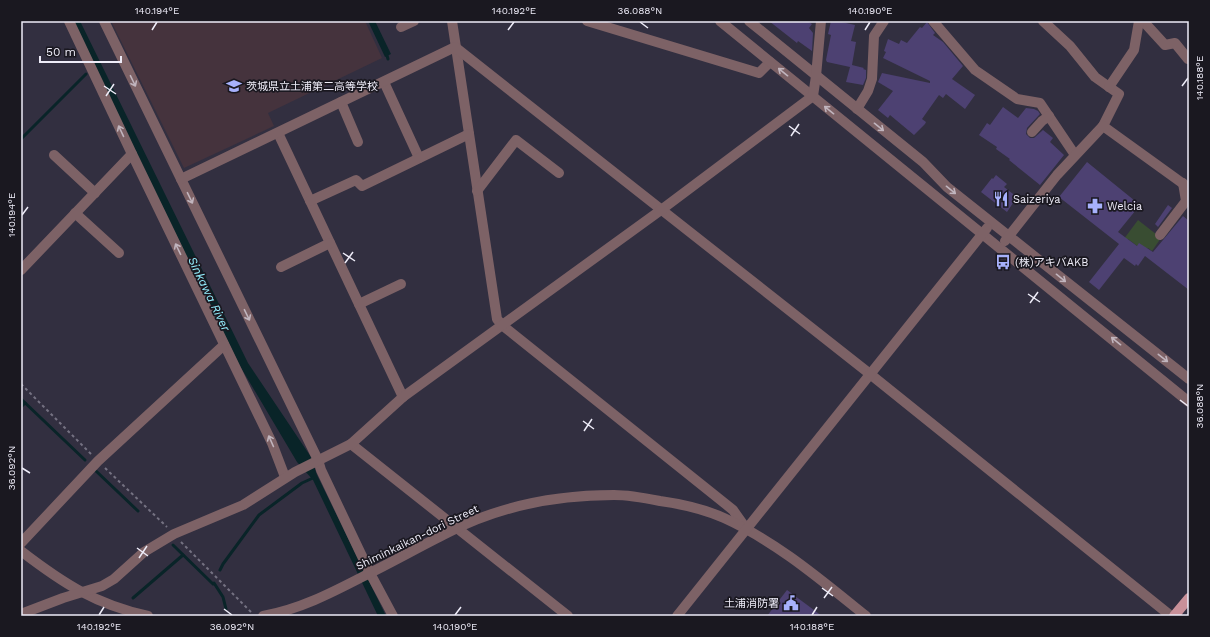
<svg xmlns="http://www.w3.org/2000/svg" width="1210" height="637" viewBox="0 0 1210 637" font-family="'Work Sans','Noto Sans JP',sans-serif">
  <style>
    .education { fill: #45333d }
    .green { fill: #394d32 }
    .water { fill: #092428 }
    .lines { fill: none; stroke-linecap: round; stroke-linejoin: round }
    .stream { stroke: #092428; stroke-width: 3 }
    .building { fill: #4d4172 }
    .path { stroke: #757282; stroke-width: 2; stroke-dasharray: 3 3; stroke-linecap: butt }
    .minor { stroke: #7d6266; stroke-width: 10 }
    .major { stroke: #c89099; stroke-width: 10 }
    .oneway { stroke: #c1b5be }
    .ticks { fill: none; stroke: #eeecf8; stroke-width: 1.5 }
    .labels { text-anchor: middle; stroke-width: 3.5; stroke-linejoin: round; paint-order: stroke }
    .poi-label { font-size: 11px; fill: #eeecf8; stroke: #1a1820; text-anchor: start }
    .street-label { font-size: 11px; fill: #eeecf8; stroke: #1a1820 }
    .water-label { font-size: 12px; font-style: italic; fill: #93eefd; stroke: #1a1820 }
    .neatline { fill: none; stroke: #eeecf8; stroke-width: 1.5 }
    .ticks-label { font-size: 10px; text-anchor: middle; fill: #eeecf8 }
  </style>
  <rect width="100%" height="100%" fill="#322f40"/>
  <polygon class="education" points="111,21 365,21 382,58 268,113 274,126 184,168"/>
  <polygon class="green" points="1138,220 1161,238 1152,251 1148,248 1144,251 1128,239 1117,253 1115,251"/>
  <g class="water">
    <polygon points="71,21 80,21 248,363 311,457 317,475 386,616 378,616 313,480 297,462 240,366"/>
    <polygon points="368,21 375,21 391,54 385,57"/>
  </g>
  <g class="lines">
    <g class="stream">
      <polyline points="386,52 388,59"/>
      <polyline points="21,139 86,74"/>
      <polyline points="21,399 85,460"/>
      <polyline points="21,407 25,403"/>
      <polyline points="96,471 138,511"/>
      <polyline points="173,545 213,584"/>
      <polyline points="220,570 223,564 259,515 302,483 313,478"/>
      <polyline points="214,583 223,597 226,609"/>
      <polyline points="133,598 183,555"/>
    </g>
  </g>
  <g class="building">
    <polygon points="769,21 807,21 812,24 809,28 813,33 812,51 798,41 797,43"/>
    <polygon points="831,21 837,21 855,25 851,41 856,42 852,65 864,68 863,69 866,70 866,78 863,85 846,82 850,67 827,62 826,60 831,35 828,34"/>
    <polygon points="927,22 935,33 933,35 943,42 963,66 952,79 975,95 965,109 946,94 943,98 939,95 922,119 926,122 925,124 914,135 890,115 888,118 878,110 893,91 878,82 882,73 930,83 930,81 883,58 886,52 884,51 888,39 899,44 901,40 907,43 920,27 922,28"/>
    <polygon points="1003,107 1018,118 1026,108 1034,109 1038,111 1040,114 1027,128 1026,134 1030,138 1034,138 1043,130 1053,138 1050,142 1064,155 1040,185 1009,160 1010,159 996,149 997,147 979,135 987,123 990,125"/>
    <polygon points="1087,162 1140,205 1118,232 1137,246 1139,243 1153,252 1183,216 1189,221 1189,290 1145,256 1138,266 1136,264 1135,266 1124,258 1099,290 1089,282 1119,244 1059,197"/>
    <polygon points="996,175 1007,184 1004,187 1017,197 1007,212 981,192 992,178 993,179"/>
    <polygon points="1168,205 1172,208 1158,227 1155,224"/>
    <polygon points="787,590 822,616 767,616"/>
  </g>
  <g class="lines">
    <g class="path">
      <polyline points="21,384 91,454"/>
      <polyline points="105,468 167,527"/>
      <polyline points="181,542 253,614"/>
    </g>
    <g class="minor">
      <polyline points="69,21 132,154 272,443 285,477"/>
      <polyline points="104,21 318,460 321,470 370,573 393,616"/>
      <polyline points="452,21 497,319 502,325 733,510 745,527"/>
      <polyline points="587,21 759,73 770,62"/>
      <polyline points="720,21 1189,402"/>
      <polyline points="749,21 923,162 947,187 1189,379"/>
      <polyline points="933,21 975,70 1017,99 1040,103 1075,155"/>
      <polyline points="1043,21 1070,46 1095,77 1119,94 1103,126"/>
      <polyline points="1143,21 1165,45 1175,43 1188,59"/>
      <polyline points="401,27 414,21"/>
      <polyline points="384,82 419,158"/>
      <polyline points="1109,87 1134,50 1139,21"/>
      <polyline points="341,102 358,142"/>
      <polyline points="857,109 868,91 872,79 874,36 884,21"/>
      <polyline points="1032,132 1042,121 1049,116"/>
      <polyline points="278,133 403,397"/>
      <polyline points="54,155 95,193"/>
      <polyline points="181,179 455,47 870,374 1171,616"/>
      <polyline points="477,191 516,140 559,173"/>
      <polyline points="310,201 356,180 362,186 469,134"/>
      <polyline points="75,213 119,253"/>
      <polyline points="1160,235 1186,201 1183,183"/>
      <polyline points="1005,241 1057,175 1103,126 1189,188"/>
      <polyline points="281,267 330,243"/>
      <polyline points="21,270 132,154"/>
      <polyline points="359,304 401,284"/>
      <polyline points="351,444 568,616"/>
      <polyline points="21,543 98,461 224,345"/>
      <path d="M21 551C64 584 95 604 148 616"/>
      <polyline points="21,614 63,598 102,586 114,579 144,552 174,534 243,505 295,472 351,444 403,397 661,210 813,96 816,76 821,21"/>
      <path d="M263 616C302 609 335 591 370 573 396 560 421 546 447 533 499 506 556 495 614 495 629 495 645 498 660 501 681 504 704 509 724 518 777 542 821 580 866 616"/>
      <polyline points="677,616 987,228"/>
    </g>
    <polyline class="major" points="1174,616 1189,598"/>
  </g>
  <defs><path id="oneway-shaft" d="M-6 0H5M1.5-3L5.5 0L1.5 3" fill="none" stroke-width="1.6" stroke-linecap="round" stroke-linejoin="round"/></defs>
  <g class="oneway">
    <use href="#oneway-shaft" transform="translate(783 72) rotate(-141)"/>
    <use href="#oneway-shaft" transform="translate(133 81) rotate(64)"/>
    <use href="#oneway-shaft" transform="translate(829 110) rotate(-141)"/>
    <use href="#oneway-shaft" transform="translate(879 127) rotate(39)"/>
    <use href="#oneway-shaft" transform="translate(121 131) rotate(-115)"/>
    <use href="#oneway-shaft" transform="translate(951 190) rotate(39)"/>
    <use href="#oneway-shaft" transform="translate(190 198) rotate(64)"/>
    <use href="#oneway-shaft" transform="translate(178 249) rotate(-116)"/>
    <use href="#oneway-shaft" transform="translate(1061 278) rotate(39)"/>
    <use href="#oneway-shaft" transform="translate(247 315) rotate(64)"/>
    <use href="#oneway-shaft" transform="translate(1116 341) rotate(-141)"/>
    <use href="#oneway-shaft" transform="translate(1163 358) rotate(38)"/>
    <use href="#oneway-shaft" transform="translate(271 441) rotate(-114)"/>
  </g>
  <path class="ticks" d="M640 22 648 28M152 30 157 22M508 30 514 22M865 30 870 22M104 86 116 94M1182 86 1188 78M106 96 114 84M789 126 800 134M791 136 799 124M22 215 28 207M343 253 355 261M345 263 353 252M1028 294 1040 302M1030 303 1038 292M1180 400 1188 406M583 421 594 429M584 431 592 419M22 468 30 473M137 548 148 556M139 558 147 546M822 588 833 596M824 598 832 587M224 609 232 615M99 615 104 607M455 615 461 607M812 615 817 607"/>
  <defs>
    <g id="school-bare" transform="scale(1.2)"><path d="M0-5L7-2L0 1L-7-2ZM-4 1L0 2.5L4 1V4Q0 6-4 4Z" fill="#a7b1fc" stroke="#1a1820" stroke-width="2.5" paint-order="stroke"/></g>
    <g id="restaurant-bare" transform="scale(1.2)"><path d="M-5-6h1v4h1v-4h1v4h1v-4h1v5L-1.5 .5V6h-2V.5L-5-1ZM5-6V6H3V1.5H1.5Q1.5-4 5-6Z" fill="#a7b1fc" stroke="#1a1820" stroke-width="2.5" paint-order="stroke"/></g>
    <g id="pharmacy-bare" transform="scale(1.2)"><path d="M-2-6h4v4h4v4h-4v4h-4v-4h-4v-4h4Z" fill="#a7b1fc" stroke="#1a1820" stroke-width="2.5" paint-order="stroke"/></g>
    <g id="bus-bare" transform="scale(1.2)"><path d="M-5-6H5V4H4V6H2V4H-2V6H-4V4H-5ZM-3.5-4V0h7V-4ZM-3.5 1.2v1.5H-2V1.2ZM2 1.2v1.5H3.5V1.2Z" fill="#a7b1fc" stroke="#1a1820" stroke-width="2.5" paint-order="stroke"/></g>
    <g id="civic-bare" transform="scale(1.2)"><path d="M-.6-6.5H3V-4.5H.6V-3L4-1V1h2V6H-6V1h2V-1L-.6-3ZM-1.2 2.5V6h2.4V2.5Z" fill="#a7b1fc" stroke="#1a1820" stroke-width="2.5" paint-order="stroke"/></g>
  </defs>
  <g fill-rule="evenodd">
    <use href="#school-bare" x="234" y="86"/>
    <use href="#restaurant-bare" x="1001" y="199"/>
    <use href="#pharmacy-bare" x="1095" y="206"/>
    <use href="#bus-bare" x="1003" y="262"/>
    <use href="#civic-bare" x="791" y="603"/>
  </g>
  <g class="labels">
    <g class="poi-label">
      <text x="246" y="90">茨城県立土浦第二高等学校</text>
      <text x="1013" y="203">Saizeriya</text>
      <text x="1107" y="210">Welcia</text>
      <text x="1015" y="266">(株)アキバAKB</text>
      <text x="779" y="607" text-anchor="end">土浦消防署</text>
    </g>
    <g class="street-label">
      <text transform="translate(417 537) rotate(-26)" y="4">Shiminkaikan-dori Street</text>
    </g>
    <g class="water-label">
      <text transform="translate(209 294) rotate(64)" y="4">Sinkawa River</text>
    </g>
  </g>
  <rect width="1210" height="637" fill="none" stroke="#1a1820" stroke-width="44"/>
  <path d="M40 56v6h81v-6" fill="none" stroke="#eeecf8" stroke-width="2"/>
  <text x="46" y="56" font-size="12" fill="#eeecf8" stroke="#1a1820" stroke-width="3" paint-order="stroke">50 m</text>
  <rect x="22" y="22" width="1166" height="593" class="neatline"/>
  <g class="ticks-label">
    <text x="157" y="14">140.194°E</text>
    <text x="514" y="14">140.192°E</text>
    <text x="640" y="14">36.088°N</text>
    <text x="870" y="14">140.190°E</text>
    <text transform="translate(1199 78) rotate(-90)" y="4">140.188°E</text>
    <text transform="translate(11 215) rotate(-90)" y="4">140.194°E</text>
    <text transform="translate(1199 406) rotate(-90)" y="4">36.088°N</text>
    <text transform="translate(11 468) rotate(-90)" y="4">36.092°N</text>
    <text x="99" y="630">140.192°E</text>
    <text x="232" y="630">36.092°N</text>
    <text x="455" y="630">140.190°E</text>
    <text x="812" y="630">140.188°E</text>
  </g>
</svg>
